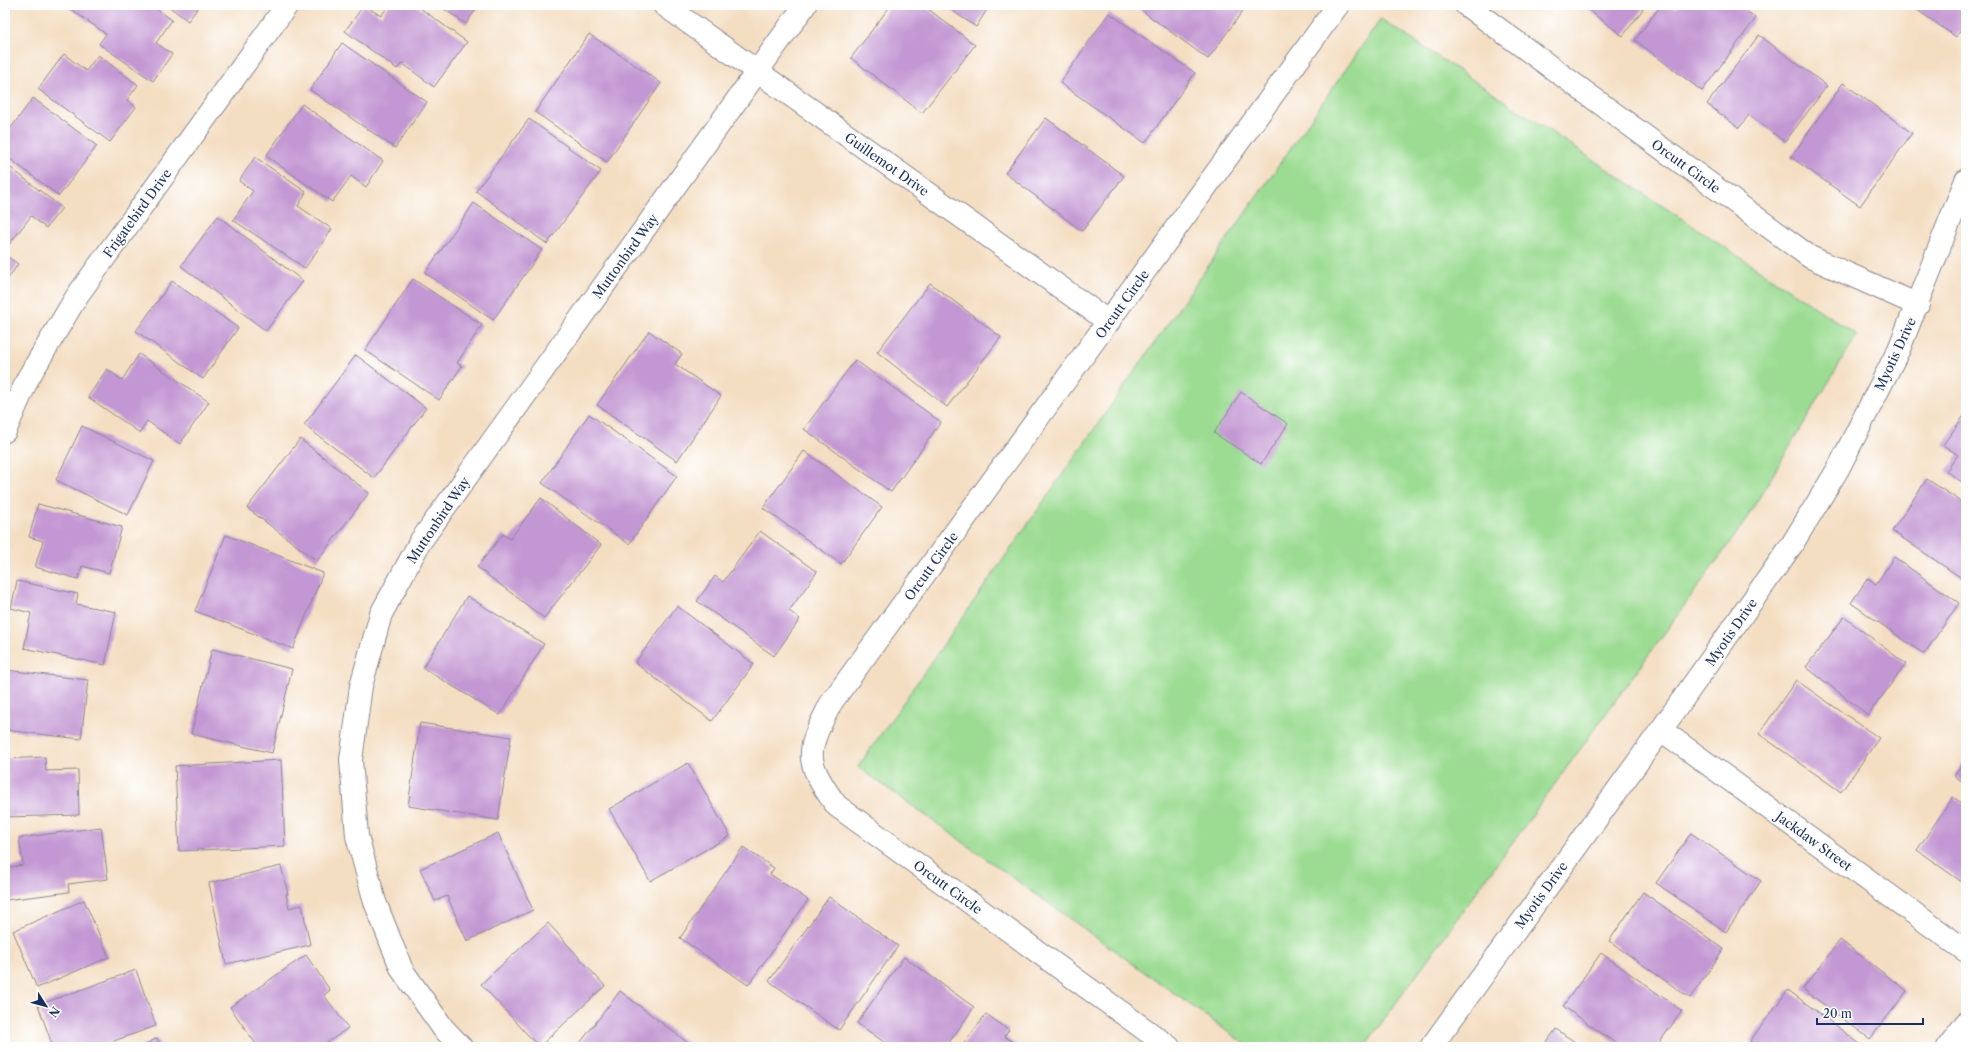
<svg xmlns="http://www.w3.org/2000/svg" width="1971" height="1052" viewBox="0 0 1971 1052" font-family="'Libre Caslon Text',serif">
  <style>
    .green { fill: #9bdc92; stroke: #5b8678 }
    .building { fill: #c397d3 }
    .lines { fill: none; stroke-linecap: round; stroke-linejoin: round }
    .street-casing { stroke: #888690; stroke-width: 24 }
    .street { stroke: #fff; stroke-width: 22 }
    .labels { text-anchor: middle; stroke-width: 3.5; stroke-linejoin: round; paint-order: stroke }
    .street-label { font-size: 13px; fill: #1b2f5e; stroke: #fff }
  </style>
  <rect width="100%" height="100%" fill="#fff"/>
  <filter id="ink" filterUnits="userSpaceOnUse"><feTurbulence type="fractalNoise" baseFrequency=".025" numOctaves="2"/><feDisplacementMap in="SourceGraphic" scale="8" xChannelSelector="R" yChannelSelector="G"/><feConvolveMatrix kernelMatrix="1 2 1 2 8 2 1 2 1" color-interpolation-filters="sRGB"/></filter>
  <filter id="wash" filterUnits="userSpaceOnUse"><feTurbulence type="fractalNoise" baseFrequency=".012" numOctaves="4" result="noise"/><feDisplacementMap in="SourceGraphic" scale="16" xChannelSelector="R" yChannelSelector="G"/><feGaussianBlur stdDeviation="0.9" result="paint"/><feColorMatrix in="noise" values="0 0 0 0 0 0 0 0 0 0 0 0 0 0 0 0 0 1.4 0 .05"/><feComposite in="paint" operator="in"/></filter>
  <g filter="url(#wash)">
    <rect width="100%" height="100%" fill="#f4dec2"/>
    <polygon class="green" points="1381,19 1857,335 1742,526 1364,1047 1249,1047 858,767"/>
    <g id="blocks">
      <g class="building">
        <polygon points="65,5 151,5 172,20 156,43 172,54 153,81 99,44 106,34"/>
        <polygon points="167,5 200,5 188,21"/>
        <polygon points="364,5 381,16 389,5 416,5 467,42 434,87 402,63 397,69 345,31"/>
        <polygon points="438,5 479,5 466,24"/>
        <polygon points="891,5 923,5 975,45 922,113 851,58"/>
        <polygon points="944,5 990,5 976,27"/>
        <polygon points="1134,5 1247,5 1208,59"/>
        <polygon points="1582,5 1646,5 1623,36"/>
        <polygon points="1661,5 1670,5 1676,9 1679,5 1738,5 1756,18 1702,91 1635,40"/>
        <polygon points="1910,5 1966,5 1966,23 1956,37"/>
        <polygon points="1109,13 1195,73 1145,143 1060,83"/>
        <polygon points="589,34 661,83 607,162 535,112"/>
        <polygon points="1759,35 1827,86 1785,142 1749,115 1739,128 1707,104"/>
        <polygon points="342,43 427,102 395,148 310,90"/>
        <polygon points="64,54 86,71 98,55 138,85 127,100 136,107 110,142 38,89"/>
        <polygon points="1843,83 1912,133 1860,206 1791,157"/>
        <polygon points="33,98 97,146 59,196 5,155 5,136"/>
        <polygon points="302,104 383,161 366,187 351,176 332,202 266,156"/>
        <polygon points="1046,118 1124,176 1082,231 1005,173"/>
        <polygon points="529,119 601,171 547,244 476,191"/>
        <polygon points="255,157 306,192 298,206 332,229 305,268 233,220 253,191 239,181"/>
        <polygon points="11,168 62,208 46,228 31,216 8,246 5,244 5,175"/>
        <polygon points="474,203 542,250 493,320 425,273"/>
        <polygon points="218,216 303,281 266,331 181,266"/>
        <polygon points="5,255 18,264 5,283"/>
        <polygon points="413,279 482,325 457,363 462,366 439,400 365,350"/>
        <polygon points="172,281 238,328 203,379 136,331"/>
        <polygon points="930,283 1001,337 947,407 877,352"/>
        <polygon points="649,331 682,354 675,364 721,396 677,461 597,405"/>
        <polygon points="139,354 209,402 180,444 147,421 140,433 88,397 107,369 122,380"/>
        <polygon points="356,355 426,408 374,478 304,425"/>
        <polygon points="855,360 941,422 891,492 804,429"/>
        <polygon points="1241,392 1288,424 1261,464 1214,433"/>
        <polygon points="1966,413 1966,485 1946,471 1958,455 1943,445"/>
        <polygon points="589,414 677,476 629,544 542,483"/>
        <polygon points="82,426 154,461 128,515 56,480"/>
        <polygon points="300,439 369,493 317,561 247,508"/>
        <polygon points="804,451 882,507 841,564 763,508"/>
        <polygon points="1927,479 1966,505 1966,581 1892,531"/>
        <polygon points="541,498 601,545 544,618 477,567 503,534 510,539"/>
        <polygon points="38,504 122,527 109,573 82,566 78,579 35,567 43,541 29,537"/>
        <polygon points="760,531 817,572 789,611 800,619 774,656 697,601 715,576 723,582"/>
        <polygon points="226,535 323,573 293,649 195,611"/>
        <polygon points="1894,557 1959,603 1924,654 1851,603 1868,578 1876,584"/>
        <polygon points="17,581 78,594 76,604 116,612 105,665 24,648 31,613 11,608"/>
        <polygon points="467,596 544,644 500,715 423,668"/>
        <polygon points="677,606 754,664 712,721 635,663"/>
        <polygon points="1844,617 1906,664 1868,715 1806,667"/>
        <polygon points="212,649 292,669 272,753 191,734"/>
        <polygon points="6,670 88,680 81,739 5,730"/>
        <polygon points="1796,680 1879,738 1841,792 1759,734"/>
        <polygon points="420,723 511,737 498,820 408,806"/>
        <polygon points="45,757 46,771 78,770 79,815 5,817 5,759"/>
        <polygon points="1966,759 1966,785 1954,775"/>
        <polygon points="281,760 285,846 179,851 175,766"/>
        <polygon points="688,763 730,836 650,881 609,809"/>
        <polygon points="1953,797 1966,806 1966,885 1917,850"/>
        <polygon points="101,827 108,879 68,884 69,892 6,900 5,868 23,865 19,838"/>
        <polygon points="498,833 533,910 467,941 447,896 435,901 420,869"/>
        <polygon points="1691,833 1761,881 1726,932 1656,883"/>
        <polygon points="743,847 774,868 770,874 808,900 748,985 680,938"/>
        <polygon points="281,866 288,894 286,894 289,908 302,905 310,945 226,964 209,883"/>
        <polygon points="1643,892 1724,949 1690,998 1609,941"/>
        <polygon points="829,897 898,946 839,1030 769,981"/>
        <polygon points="84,900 109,957 37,988 13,931"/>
        <polygon points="548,923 605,986 539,1047 481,984"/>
        <polygon points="1840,940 1907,991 1870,1039 1803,989"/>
        <polygon points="1601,953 1682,1011 1656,1047 1621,1047 1563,1006"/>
        <polygon points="306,955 330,990 324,995 348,1028 321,1047 258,1047 230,1007"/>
        <polygon points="904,957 974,1007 946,1047 891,1047 857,1023"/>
        <polygon points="136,970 156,1026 97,1047 53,1047 38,1005"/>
        <polygon points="1788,990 1864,1047 1758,1047 1750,1041"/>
        <polygon points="620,991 688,1043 685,1047 577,1047"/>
        <polygon points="986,1014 1009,1030 1004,1036 1020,1047 961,1047"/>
        <polygon points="1556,1029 1582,1047 1543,1047"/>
        <polygon points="157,1038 162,1047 141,1047"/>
      </g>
    </g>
  </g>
  <g filter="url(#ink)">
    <use href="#blocks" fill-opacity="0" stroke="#888690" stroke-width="1"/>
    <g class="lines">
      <g class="street-casing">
        <g id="street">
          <polyline points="664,5 1109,322"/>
          <polyline points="1466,5 1810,257 1918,305"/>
          <polyline points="5,431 28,378 77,296 287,5"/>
          <polyline points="1661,730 1966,951"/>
          <polyline points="461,1047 443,1028 402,970 375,902 357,836 351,760 361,686 381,614 420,542 805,5"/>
          <path d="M1169 1047 837 806C828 794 814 775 812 759 810 740 823 720 831 703L1338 5"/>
          <polyline points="1431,1047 1661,730 1791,546 1838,469 1899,349 1966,180"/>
          <polyline points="1948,1047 1966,1023"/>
        </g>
      </g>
      <use href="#street" class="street"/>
    </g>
  </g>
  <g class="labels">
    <g class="street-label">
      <text transform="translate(887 164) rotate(35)" y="5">Guillemot Drive</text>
      <text transform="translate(1686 166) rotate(36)" y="5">Orcutt Circle</text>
      <text transform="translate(137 213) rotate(-54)" y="5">Frigatebird Drive</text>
      <text transform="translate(625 256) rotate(-54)" y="5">Muttonbird Way</text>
      <text transform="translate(1122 304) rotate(-54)" y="5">Orcutt Circle</text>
      <text transform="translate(1895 354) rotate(-65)" y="5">Myotis Drive</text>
      <text transform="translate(438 520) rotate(-56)" y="5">Muttonbird Way</text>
      <text transform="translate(931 566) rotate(-54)" y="5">Orcutt Circle</text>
      <text transform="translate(1731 632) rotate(-55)" y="5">Myotis Drive</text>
      <text transform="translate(1814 841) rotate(36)" y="5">Jackdaw Street</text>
      <text transform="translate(948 887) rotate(36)" y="5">Orcutt Circle</text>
      <text transform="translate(1541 895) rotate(-54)" y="5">Myotis Drive</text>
    </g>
  </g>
  <rect width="1971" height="1052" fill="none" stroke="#fff" stroke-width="20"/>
  <g transform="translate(46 1006) rotate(126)" stroke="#ffffff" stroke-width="3" paint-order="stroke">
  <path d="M0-3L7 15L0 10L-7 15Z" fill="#1b2f5e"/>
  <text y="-6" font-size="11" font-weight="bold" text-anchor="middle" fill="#1b2f5e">N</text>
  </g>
  <path d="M1817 1018v6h106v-6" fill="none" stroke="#1b2f5e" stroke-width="2"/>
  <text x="1823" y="1018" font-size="12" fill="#1b2f5e" stroke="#ffffff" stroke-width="3" paint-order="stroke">20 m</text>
</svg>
